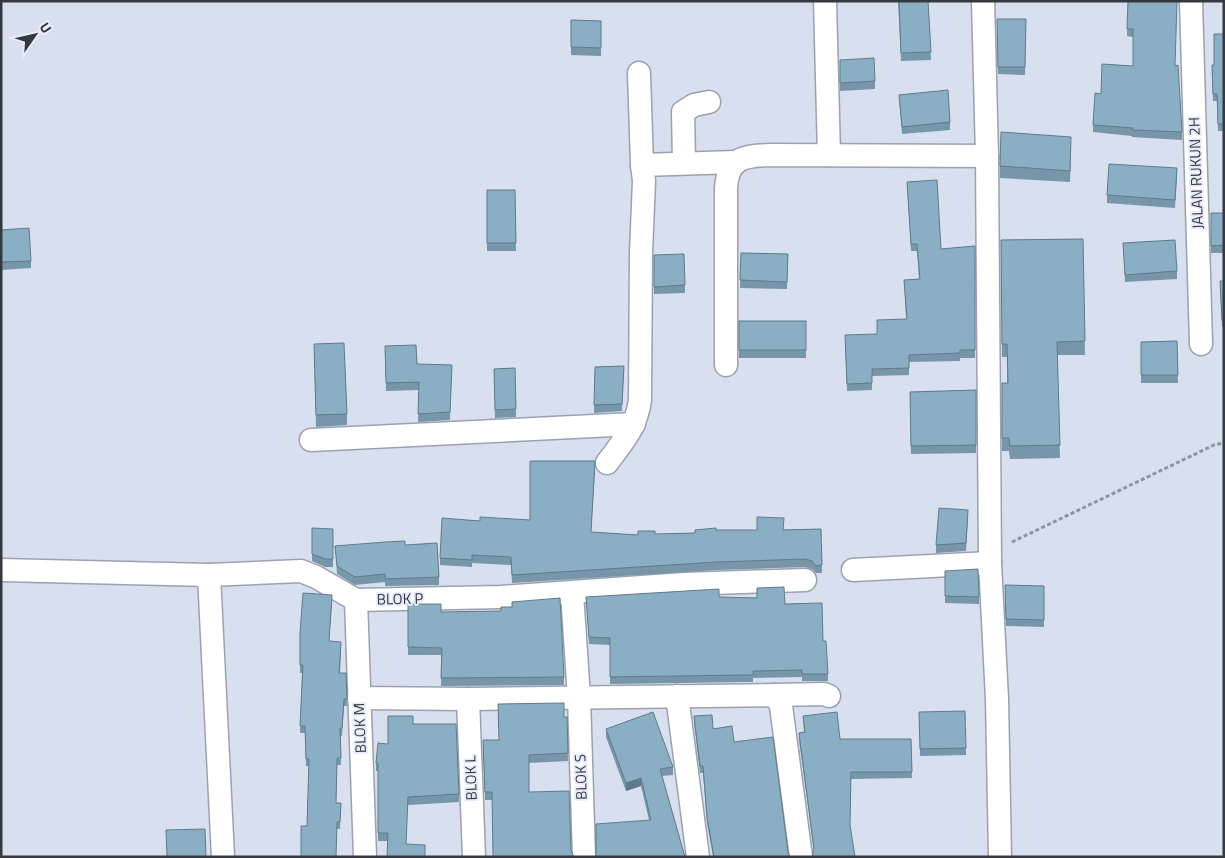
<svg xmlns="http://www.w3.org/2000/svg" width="1225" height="858" viewBox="0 0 1225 858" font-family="'Titillium Web',sans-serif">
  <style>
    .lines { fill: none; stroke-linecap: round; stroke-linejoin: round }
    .minor-casing { stroke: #9ba1b0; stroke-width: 25 }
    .path { stroke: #8f949f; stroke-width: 3; stroke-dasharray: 4 2.5; stroke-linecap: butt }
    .minor { stroke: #fff; stroke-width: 22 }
    .wall { fill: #7796a9 }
    .shaded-wall { fill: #617a8a }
    .building { fill: #8aafc5; stroke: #617a8a }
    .labels { text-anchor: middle; stroke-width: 4; stroke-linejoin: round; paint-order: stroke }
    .street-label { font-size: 15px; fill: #35383e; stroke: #e6ecfc }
  </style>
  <rect width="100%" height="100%" fill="#d8dfee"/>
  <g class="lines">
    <g class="minor-casing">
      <g id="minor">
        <polyline points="825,1 829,155"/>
        <polyline points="983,1 987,156 990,563 997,699 1000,857"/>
        <polyline points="1191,1 1201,344"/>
        <polyline points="639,73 642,165"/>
        <polyline points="684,162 683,112 694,105 709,102"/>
        <path d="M726 365V188C728 158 743 156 770 155L987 156"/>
        <polyline points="311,440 634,424"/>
        <path d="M607 463C624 440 636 428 640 400L641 252 644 181 642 165 736 162"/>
        <polyline points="1,570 209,575 301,571 316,577 356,600 500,597 684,584 805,580"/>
        <polyline points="853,570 990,563"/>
        <polyline points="209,575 223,857"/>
        <polyline points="572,593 579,697 584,857"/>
        <polyline points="356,600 365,857"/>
        <polyline points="775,695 824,694 829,696"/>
        <polyline points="677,696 698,857"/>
        <polyline points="359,698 468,699 775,695 781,706 801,857"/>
        <polyline points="468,699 474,857"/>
      </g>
    </g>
    <polyline class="path" points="1012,542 1214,445 1224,443"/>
    <use href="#minor" class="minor"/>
  </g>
  <g class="wall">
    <polygon points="898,1 928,1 931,60 901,61"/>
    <polygon points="1128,1 1175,66 1182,132 1182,140 1132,137 1132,136 1093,132 1093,125 1101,94 1133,66 1133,37 1127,36"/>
    <polygon points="997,19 1026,19 1025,75 998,74"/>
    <polygon points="571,20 601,21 601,56 571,55"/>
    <polygon points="1224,34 1224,131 1218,131 1217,101 1213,101 1212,72"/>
    <polygon points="840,60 875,81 875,89 840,91"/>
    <polygon points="899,95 950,122 950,130 902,134"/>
    <polygon points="1071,148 1070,182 1000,178 1000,166"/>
    <polygon points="1177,176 1175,208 1107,203 1107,195"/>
    <polygon points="907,182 941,249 975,246 975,358 960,358 960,361 909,362 909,375 872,376 872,390 847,391 845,343 877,334 906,319 904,280 919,279 917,251 911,251"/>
    <polygon points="487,190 515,190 516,251 487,251"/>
    <rect x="1211" y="213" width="13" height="40"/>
    <polygon points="1,230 31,261 31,268 1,270"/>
    <polygon points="1083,239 1085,355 1057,355 1060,458 1010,459 1009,451 1002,451 1002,383 1007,383 1007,357 1002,357 1001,240"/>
    <polygon points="1123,243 1177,271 1177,279 1125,282"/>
    <polygon points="741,253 788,254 787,289 740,288"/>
    <polygon points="654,255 685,285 685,293 654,294"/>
    <polygon points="1224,281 1224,327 1222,327 1220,288"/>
    <rect x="739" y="321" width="67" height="37"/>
    <polygon points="1177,341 1178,383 1141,383 1141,342"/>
    <polygon points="314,344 347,414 347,425 316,427"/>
    <polygon points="385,346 417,364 452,365 450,420 418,422 419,390 386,391"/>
    <polygon points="624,366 622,411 594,413 595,367"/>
    <polygon points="515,368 516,417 495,418 494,369"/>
    <polygon points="976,390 976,453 911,454 910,392"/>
    <polygon points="595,469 591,532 638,535 695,533 716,530 757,530 821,529 822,573 816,573 812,569 805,567 717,570 512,583 511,565 472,563 472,567 440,565 440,558 480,521 530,520"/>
    <polygon points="968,518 966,551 936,553 936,545"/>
    <polygon points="312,528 333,529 333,567 325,567 312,561"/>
    <polygon points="405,545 439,577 439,585 385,586 385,582 355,585 337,574 335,546"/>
    <polygon points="945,571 979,597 979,604 945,603"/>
    <polygon points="1005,585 1044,586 1044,627 1006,626"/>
    <polygon points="586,597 719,597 785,604 823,641 828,674 828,681 802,681 802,677 753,678 753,682 744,682 610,684 610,645 589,644"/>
    <polygon points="332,602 329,641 341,649 340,673 346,673 347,706 344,706 342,736 340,736 341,765 337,765 336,803 341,803 340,829 307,826 309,766 306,766 305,733 300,733 302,673 300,673 300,633"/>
    <polygon points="408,604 441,612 564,677 564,685 441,686 441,655 408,655"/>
    <polygon points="919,712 966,748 966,755 920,756"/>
    <polygon points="694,716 713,729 734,742 790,857 713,857 707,823 703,773 700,773 694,722"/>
    <polygon points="803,716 840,739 911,739 912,778 851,779 850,825 813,856 814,852 799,740 799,733 804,733"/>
    <polygon points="564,717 567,717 568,761 529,763 492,800 485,800 483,748 498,740"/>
    <polygon points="413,724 459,794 459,802 408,805 387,841 378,841 378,771 376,771 376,763 388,744"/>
    <polygon points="606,729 673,767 673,775 662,776 685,857 649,820 641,786 626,791 606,737"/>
  </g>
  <polygon class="shaded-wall" points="641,778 641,786 626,791 626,783"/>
  <g class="building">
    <polygon points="899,1 928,1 931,52 901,53"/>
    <polygon points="1128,1 1177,1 1175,66 1178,65 1182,132 1132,130 1133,128 1093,125 1095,93 1101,94 1102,64 1133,66 1133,29 1127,29"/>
    <polygon points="997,19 1026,19 1025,67 998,67"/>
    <polygon points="571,20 601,21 601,48 571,47"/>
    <polygon points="1214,34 1224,34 1224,124 1218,124 1217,94 1213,94 1212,65 1214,65"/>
    <polygon points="874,58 875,81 840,83 840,60"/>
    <polygon points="948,90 950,122 902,127 899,95"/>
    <polygon points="1001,132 1071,137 1070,171 1000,166"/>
    <polygon points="1109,164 1177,168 1175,200 1107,195"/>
    <polygon points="937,180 941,249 975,246 975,350 960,350 960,353 909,355 909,368 872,369 872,383 847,384 845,335 877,334 877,320 907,319 904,280 920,279 917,244 911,244 907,182"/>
    <polygon points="487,190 515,190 516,243 487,243"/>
    <polygon points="1211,213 1224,213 1224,245 1211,246"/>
    <polygon points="29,228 31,261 1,262 1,230"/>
    <polygon points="1083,239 1085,341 1057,342 1060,445 1010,446 1009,438 1002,438 1002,383 1008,383 1007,344 1002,344 1001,240"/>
    <polygon points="1175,240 1177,271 1125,275 1123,243"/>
    <polygon points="741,253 788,254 787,282 740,280"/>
    <polygon points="684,254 685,285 654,287 654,255"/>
    <polygon points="1220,281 1224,281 1224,320 1222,320"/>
    <rect x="739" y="321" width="67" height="29"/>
    <polygon points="1177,341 1178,375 1141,375 1141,342"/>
    <polygon points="344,343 347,414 316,415 314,344"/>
    <polygon points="416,345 417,364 452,365 450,412 418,414 419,382 386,383 385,346"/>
    <polygon points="624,366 622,404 594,405 595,367"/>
    <polygon points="515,368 516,409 495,410 494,369"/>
    <polygon points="976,390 976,445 911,446 910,392"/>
    <polygon points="530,461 595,461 591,532 638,535 638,531 655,531 655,534 695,533 695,530 716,528 716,530 757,530 757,517 784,518 783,530 821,529 822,565 816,566 812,561 805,559 717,562 512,575 511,557 472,555 472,560 440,558 442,518 480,521 480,517 530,520"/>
    <polygon points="939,508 968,510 966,543 936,545"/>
    <polygon points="312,528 333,529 333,559 325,559 312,554"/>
    <polygon points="405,541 405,545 437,543 439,577 385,579 385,574 355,577 337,566 335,546 385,542"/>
    <polygon points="978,569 979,597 945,596 945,571"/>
    <polygon points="1005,585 1044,586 1044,620 1006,619"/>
    <polygon points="784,587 785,604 822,603 823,641 826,641 828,674 802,674 802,670 753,671 753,675 744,675 610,677 610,638 589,637 586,597 719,589 719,597 757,598 757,588"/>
    <polygon points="303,593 332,595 329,641 341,642 339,673 346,673 347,699 344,699 342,728 340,728 341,758 337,758 336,803 341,803 340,822 337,822 336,857 301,857 301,826 307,826 309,759 306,759 305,726 300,726 303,665 300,665 300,633"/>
    <polygon points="560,598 564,677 441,678 442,648 408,647 408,604 441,604 441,612 501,611 501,607 512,607 512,602"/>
    <polygon points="564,703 564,717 567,717 568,753 529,755 529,792 569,791 571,850 574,857 493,857 492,792 485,792 483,740 499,740 498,704"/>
    <polygon points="965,711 966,748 920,749 919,712"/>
    <polygon points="653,712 673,767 660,769 685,857 594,857 596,855 596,824 651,820 641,778 626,783 606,729"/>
    <polygon points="837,712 840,739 911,739 912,772 851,772 850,825 855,857 812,857 814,849 799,733 805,732 803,716"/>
    <polygon points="712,715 713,729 732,726 734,742 773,737 788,852 790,857 714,857 707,817 703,766 700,766 694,716"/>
    <polygon points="388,716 413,716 413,724 456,724 459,794 408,797 406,844 425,845 425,857 387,857 388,833 378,833 378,763 376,763 378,743 388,744"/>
    <polygon points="205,829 206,857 167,857 166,830"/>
  </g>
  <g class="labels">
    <g class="street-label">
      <text transform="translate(1196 173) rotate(-92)" y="5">JALAN RUKUN 2H</text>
      <text transform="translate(400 599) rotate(-1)" y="5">BLOK P</text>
      <text transform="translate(360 728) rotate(-92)" y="5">BLOK M</text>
      <text transform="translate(581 777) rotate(-92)" y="5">BLOK S</text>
      <text transform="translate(471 778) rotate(-92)" y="5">BLOK L</text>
    </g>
  </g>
  <rect width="1225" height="858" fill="none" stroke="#35383e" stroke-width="5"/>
  <g transform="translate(35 35) rotate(56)" stroke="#e6ecfc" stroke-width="4" paint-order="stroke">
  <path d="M0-4L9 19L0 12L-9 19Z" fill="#35383e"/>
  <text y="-8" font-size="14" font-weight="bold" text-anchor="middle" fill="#35383e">U</text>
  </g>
</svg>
